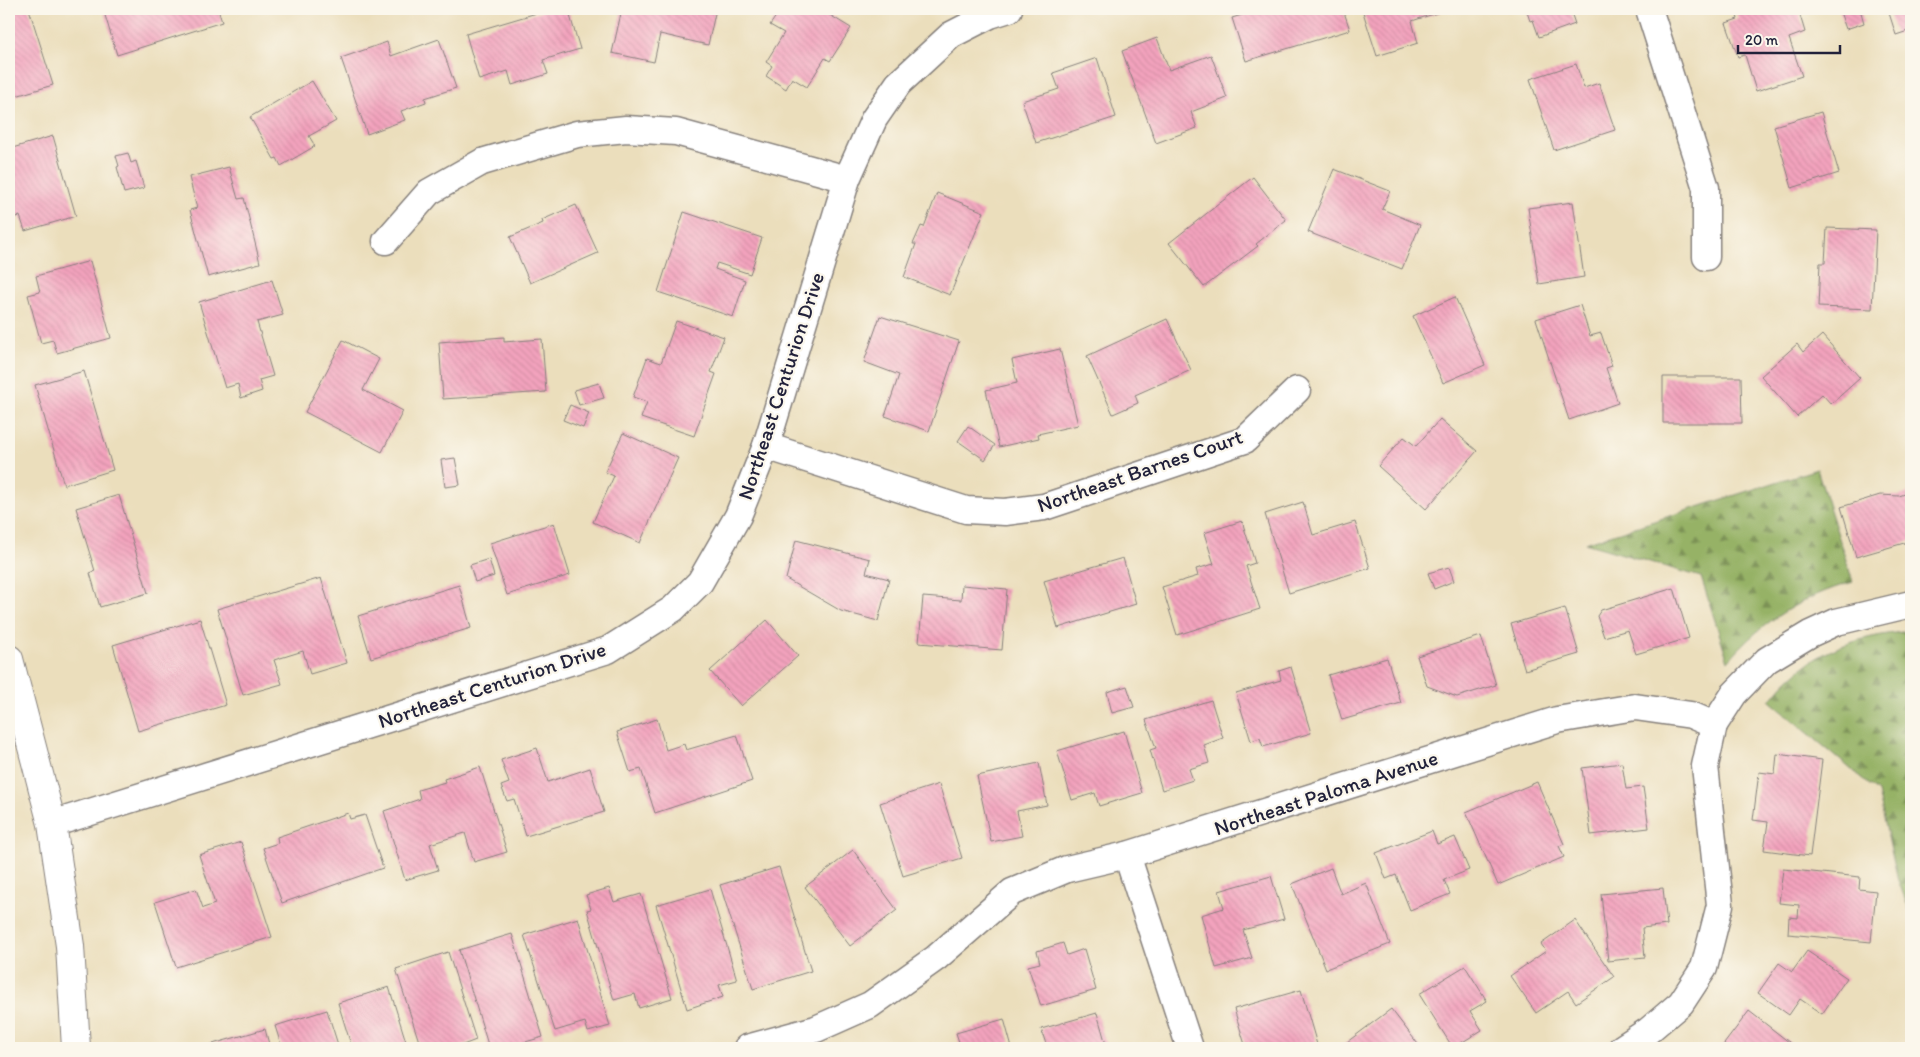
<svg xmlns="http://www.w3.org/2000/svg" width="1920" height="1057" viewBox="0 0 1920 1057" font-family="Itim,sans-serif">
  <style>
    .forest { fill: url(#forest-firs); stroke: #5c6a50 }
    .building { fill: url(#building-back-hatch) }
    .lines { fill: none; stroke-linecap: round; stroke-linejoin: round }
    .minor-casing { stroke: #86807c; stroke-width: 29 }
    .tertiary-casing { stroke: #86807c; stroke-width: 30 }
    .minor { stroke: #fff; stroke-width: 26 }
    .tertiary { stroke: #fff; stroke-width: 28 }
    .labels { text-anchor: middle; stroke-width: 4.5; stroke-linejoin: round; paint-order: stroke }
    .street-label { font-size: 21px; fill: #22223b; stroke: #fbf7ec }
  </style>
  <defs>
    <pattern id="forest-firs" width="22" height="20" patternUnits="userSpaceOnUse" patternTransform="scale(1.25)"><rect width="22" height="20" fill="#96b266"/><path d="M5 1l3.5 6h-7zM16 11l3.5 6h-7z" fill="#7a9055"/></pattern>
    <pattern id="building-back-hatch" width="6" height="6" patternUnits="userSpaceOnUse" patternTransform="scale(1.25)"><rect width="6" height="6" fill="#f3a3bd"/><path d="M-1 5l2 2M0 0l6 6M5-1l2 2" fill="none" stroke="#d08ca3"/></pattern>
  </defs>
  <rect width="100%" height="100%" fill="#fbf7ec"/>
  <filter id="ink" filterUnits="userSpaceOnUse"><feTurbulence type="fractalNoise" baseFrequency=".02" numOctaves="2"/><feDisplacementMap in="SourceGraphic" scale="10" xChannelSelector="R" yChannelSelector="G"/><feConvolveMatrix kernelMatrix="1 2 1 2 8 2 1 2 1" color-interpolation-filters="sRGB"/></filter>
  <filter id="wash" filterUnits="userSpaceOnUse"><feTurbulence type="fractalNoise" baseFrequency=".0096" numOctaves="4" result="noise"/><feDisplacementMap in="SourceGraphic" scale="20" xChannelSelector="R" yChannelSelector="G"/><feGaussianBlur stdDeviation="1.12" result="paint"/><feColorMatrix in="noise" values="0 0 0 0 0 0 0 0 0 0 0 0 0 0 0 0 0 1.4 0 .05"/><feComposite in="paint" operator="in"/></filter>
  <g filter="url(#wash)">
    <rect width="100%" height="100%" fill="#ebdebc"/>
    <g class="forest">
      <path d="M1817 469 1853 582C1803 596 1762 621 1728 661L1701 577 1585 543Z"/>
      <path d="M1911 631V914L1898 880 1878 792 1770 701C1807 652 1852 637 1911 631Z"/>
    </g>
    <g id="blocks">
      <g class="building">
        <polygon points="9,9 29,9 53,85 9,98"/>
        <polygon points="113,9 218,9 222,22 117,55 104,12"/>
        <polygon points="550,9 568,9 580,49 543,60 548,74 512,85 508,71 479,80 466,34"/>
        <polygon points="622,9 716,9 708,45 660,34 654,62 612,53"/>
        <polygon points="781,9 820,9 851,28 830,61 825,58 807,87 792,78 786,89 766,76 772,66 766,62 784,33 770,25"/>
        <polygon points="1261,9 1343,9 1350,30 1246,61 1232,18"/>
        <polygon points="1362,9 1449,9 1412,21 1418,43 1377,56"/>
        <polygon points="1526,9 1570,9 1575,24 1539,37 1533,20 1530,21"/>
        <polygon points="1735,9 1798,9 1805,32 1789,38 1802,76 1756,91 1745,55 1738,57 1726,23 1738,19"/>
        <polygon points="1839,9 1860,9 1864,23 1846,29"/>
        <polygon points="1904,9 1907,9 1911,22 1911,30 1896,35 1889,13"/>
        <polygon points="1157,38 1169,70 1211,55 1227,98 1191,112 1197,128 1156,143 1122,51"/>
        <polygon points="439,39 456,88 425,98 426,102 401,111 405,120 367,134 341,58 387,42 391,56"/>
        <polygon points="1097,58 1116,117 1036,143 1022,101 1059,89 1053,73"/>
        <polygon points="1576,64 1584,88 1599,83 1615,130 1554,150 1530,79"/>
        <polygon points="312,81 336,121 309,136 315,146 281,166 277,158 274,159 250,117"/>
        <polygon points="1821,112 1839,173 1792,188 1774,126"/>
        <polygon points="53,136 76,216 25,231 20,216 9,219 9,149"/>
        <polygon points="128,153 131,163 136,161 144,188 124,193 117,167 119,166 116,156"/>
        <polygon points="229,167 238,199 244,198 260,263 208,277 190,210 197,208 189,177"/>
        <polygon points="1334,169 1390,191 1382,209 1420,225 1402,269 1308,232"/>
        <polygon points="1253,177 1286,220 1256,244 1258,246 1204,287 1169,243"/>
        <polygon points="937,193 984,212 950,295 904,277 916,244 913,244 921,226 924,227"/>
        <polygon points="1573,202 1584,277 1539,284 1528,208"/>
        <polygon points="576,205 598,253 530,283 510,237 543,223 542,220"/>
        <polygon points="684,212 762,238 750,274 717,263 715,269 745,280 733,317 658,292"/>
        <polygon points="1827,228 1876,230 1872,309 1818,307 1820,263 1825,263"/>
        <polygon points="90,261 111,338 57,353 53,340 41,343 28,295 40,292 36,276"/>
        <polygon points="272,280 283,315 257,322 273,376 259,380 262,391 241,398 238,384 225,388 199,302"/>
        <polygon points="1455,297 1485,365 1443,383 1413,316"/>
        <polygon points="1580,305 1590,336 1601,333 1612,366 1606,368 1618,403 1569,420 1536,319"/>
        <polygon points="880,316 959,341 929,431 885,416 899,375 864,362"/>
        <polygon points="1167,319 1191,370 1135,395 1138,403 1113,414 1087,356"/>
        <polygon points="676,321 724,337 711,372 716,374 694,436 641,418 647,402 633,397 647,358 661,363"/>
        <polygon points="1822,335 1860,378 1831,404 1822,394 1797,417 1761,376 1797,344 1803,352"/>
        <polygon points="504,337 504,342 542,339 546,392 443,399 439,342"/>
        <polygon points="343,340 379,359 363,390 403,411 382,452 305,412"/>
        <polygon points="1060,349 1078,425 1038,434 1039,438 999,447 986,390 1017,383 1012,360"/>
        <polygon points="84,371 113,470 64,485 35,385"/>
        <polygon points="1663,377 1741,377 1742,423 1663,423"/>
        <polygon points="599,383 604,398 579,405 574,390"/>
        <polygon points="570,405 589,413 583,428 563,420"/>
        <polygon points="1440,419 1477,451 1426,509 1378,466 1404,437 1416,446"/>
        <polygon points="968,426 995,445 985,460 958,441"/>
        <polygon points="623,433 678,458 640,543 593,522 614,476 605,472"/>
        <polygon points="455,458 460,485 445,487 441,460"/>
        <polygon points="1911,492 1911,541 1856,557 1841,507 1880,495 1899,496"/>
        <polygon points="119,495 148,593 100,607 90,573 95,571 76,508"/>
        <polygon points="1303,502 1313,535 1355,522 1370,568 1289,593 1265,514"/>
        <polygon points="1242,521 1255,563 1246,566 1260,609 1177,635 1162,587 1198,576 1196,569 1214,564 1204,533"/>
        <polygon points="554,523 570,575 507,595 490,543"/>
        <polygon points="796,540 870,559 866,573 889,579 878,621 841,611 786,579"/>
        <polygon points="1123,558 1136,604 1058,628 1044,581"/>
        <polygon points="489,559 494,576 475,582 470,565"/>
        <polygon points="1449,567 1454,581 1434,589 1428,573"/>
        <polygon points="321,578 347,663 310,674 303,651 274,660 282,684 243,695 217,609"/>
        <polygon points="459,585 471,628 371,658 358,616"/>
        <polygon points="962,585 1007,589 1002,650 919,643 923,597 961,600"/>
        <polygon points="1674,588 1689,638 1636,654 1628,630 1604,637 1597,616 1601,610"/>
        <polygon points="1565,608 1579,654 1525,670 1511,624"/>
        <polygon points="200,619 226,705 138,731 113,645"/>
        <polygon points="767,620 798,656 741,706 710,671"/>
        <polygon points="1481,636 1496,685 1457,697 1427,686 1417,656"/>
        <polygon points="1387,658 1401,703 1342,720 1328,675"/>
        <polygon points="1291,667 1311,733 1263,747 1260,738 1251,741 1236,693 1281,680 1279,671"/>
        <polygon points="1127,686 1134,707 1112,713 1107,692"/>
        <polygon points="1211,700 1223,738 1204,745 1209,763 1189,769 1193,780 1162,790 1150,750 1156,748 1146,720"/>
        <polygon points="657,719 666,750 684,744 686,750 737,735 752,781 655,813 641,769 630,772 617,732"/>
        <polygon points="1124,731 1142,793 1099,806 1095,793 1072,800 1057,751"/>
        <polygon points="537,748 548,782 590,768 604,812 526,836 514,799 507,801 501,786 509,783 501,760"/>
        <polygon points="1777,754 1822,760 1810,856 1764,850 1768,822 1753,820 1759,772 1775,774"/>
        <polygon points="1039,763 1047,805 1017,811 1022,836 991,842 977,776"/>
        <polygon points="1622,763 1626,789 1643,787 1649,828 1591,835 1582,768"/>
        <polygon points="480,767 507,852 474,862 465,833 430,844 438,870 405,880 384,811 420,799 418,790 445,782 444,779"/>
        <polygon points="1537,782 1564,844 1559,846 1564,857 1498,885 1466,812"/>
        <polygon points="939,784 962,858 903,876 880,803"/>
        <polygon points="348,813 350,819 365,815 383,868 282,903 263,848 278,843 277,837"/>
        <polygon points="1432,831 1437,844 1455,837 1469,870 1444,880 1450,894 1410,910 1396,875 1386,879 1376,853"/>
        <polygon points="241,842 272,937 176,967 155,902 196,889 203,908 215,904 199,855"/>
        <polygon points="853,850 897,910 850,946 805,887"/>
        <polygon points="779,867 811,971 753,989 720,885"/>
        <polygon points="1331,868 1341,894 1366,883 1390,944 1326,969 1292,884"/>
        <polygon points="1783,869 1860,877 1859,889 1876,891 1871,942 1788,934 1789,917 1798,918 1799,905 1779,903"/>
        <polygon points="1271,876 1284,919 1243,930 1252,958 1216,968 1201,915 1224,908 1219,891"/>
        <polygon points="609,888 614,902 641,894 672,998 639,1008 635,994 614,1000 587,910 591,909 586,895"/>
        <polygon points="1663,888 1667,925 1642,928 1645,957 1608,961 1601,894"/>
        <polygon points="710,889 737,980 719,985 723,997 687,1009 656,905"/>
        <polygon points="578,918 610,1026 588,1032 585,1022 555,1031 524,935"/>
        <polygon points="1575,920 1614,977 1576,1003 1568,991 1536,1013 1510,976 1546,951 1541,944"/>
        <polygon points="512,934 543,1037 504,1048 489,1048 459,950"/>
        <polygon points="1063,943 1067,955 1084,949 1096,990 1041,1006 1028,966 1040,963 1037,951"/>
        <polygon points="1807,951 1847,978 1822,1014 1800,999 1789,1015 1758,993 1779,963 1792,972"/>
        <polygon points="448,952 476,1040 455,1048 421,1048 396,969"/>
        <polygon points="1465,966 1487,1001 1470,1011 1482,1030 1453,1048 1419,994"/>
        <polygon points="389,987 408,1048 352,1048 338,1003"/>
        <polygon points="1301,990 1318,1048 1276,1048 1275,1046 1269,1048 1246,1048 1234,1009"/>
        <polygon points="1391,1009 1421,1048 1339,1048"/>
        <polygon points="327,1010 339,1048 282,1048 275,1026"/>
        <polygon points="1749,1011 1794,1046 1792,1048 1721,1048"/>
        <polygon points="1097,1013 1107,1048 1054,1048 1053,1045 1047,1047 1041,1029"/>
        <polygon points="1004,1019 1012,1048 961,1048 956,1033"/>
        <polygon points="265,1029 270,1048 210,1048 209,1045"/>
      </g>
    </g>
  </g>
  <g filter="url(#ink)">
    <use href="#blocks" fill-opacity="0" stroke="#86807c" stroke-width="1"/>
    <g class="lines">
      <g class="minor-casing">
        <g id="minor">
          <polyline points="1649,9 1706,188 1706,257"/>
          <polyline points="386,241 429,192 482,162 577,134 626,129 676,132 847,179"/>
          <polyline points="766,446 966,510 1005,512 1044,507 1245,440 1297,390"/>
          <polyline points="52,824 608,650 673,609 700,582 738,516 766,446 847,179 874,119 898,84 951,35 990,15 1009,9"/>
          <polyline points="1127,855 1190,1048"/>
          <polyline points="747,1048 816,1029 870,1005 936,958 1012,892 1067,869 1127,855 1557,720 1635,707 1691,715 1714,725"/>
          <polyline points="1622,1048 1648,1031 1681,1003 1704,968 1720,905 1705,766 1714,725 1734,694 1767,660 1810,634 1836,622 1911,604"/>
        </g>
      </g>
      <g class="tertiary-casing">
        <polyline id="tertiary" points="9,659 52,824 70,946 76,1048"/>
      </g>
      <use href="#minor" class="minor"/>
      <use href="#tertiary" class="tertiary"/>
    </g>
  </g>
  <g class="labels">
    <g class="street-label">
      <text transform="translate(781 386) rotate(-72)" y="7">Northeast Centurion Drive</text>
      <text transform="translate(1140 471) rotate(-19)" y="7">Northeast Barnes Court</text>
      <text transform="translate(492 685) rotate(-18)" y="7">Northeast Centurion Drive</text>
      <text transform="translate(1326 793) rotate(-18)" y="7">Northeast Paloma Avenue</text>
    </g>
  </g>
  <rect width="1920" height="1057" fill="none" stroke="#fbf7ec" stroke-width="30"/>
  <path d="M1738 45v8h102v-8" fill="none" stroke="#22223b" stroke-width="2.5"/>
  <text x="1745" y="45" font-size="15" fill="#22223b" stroke="#fbf7ec" stroke-width="4" paint-order="stroke">20 m</text>
</svg>
